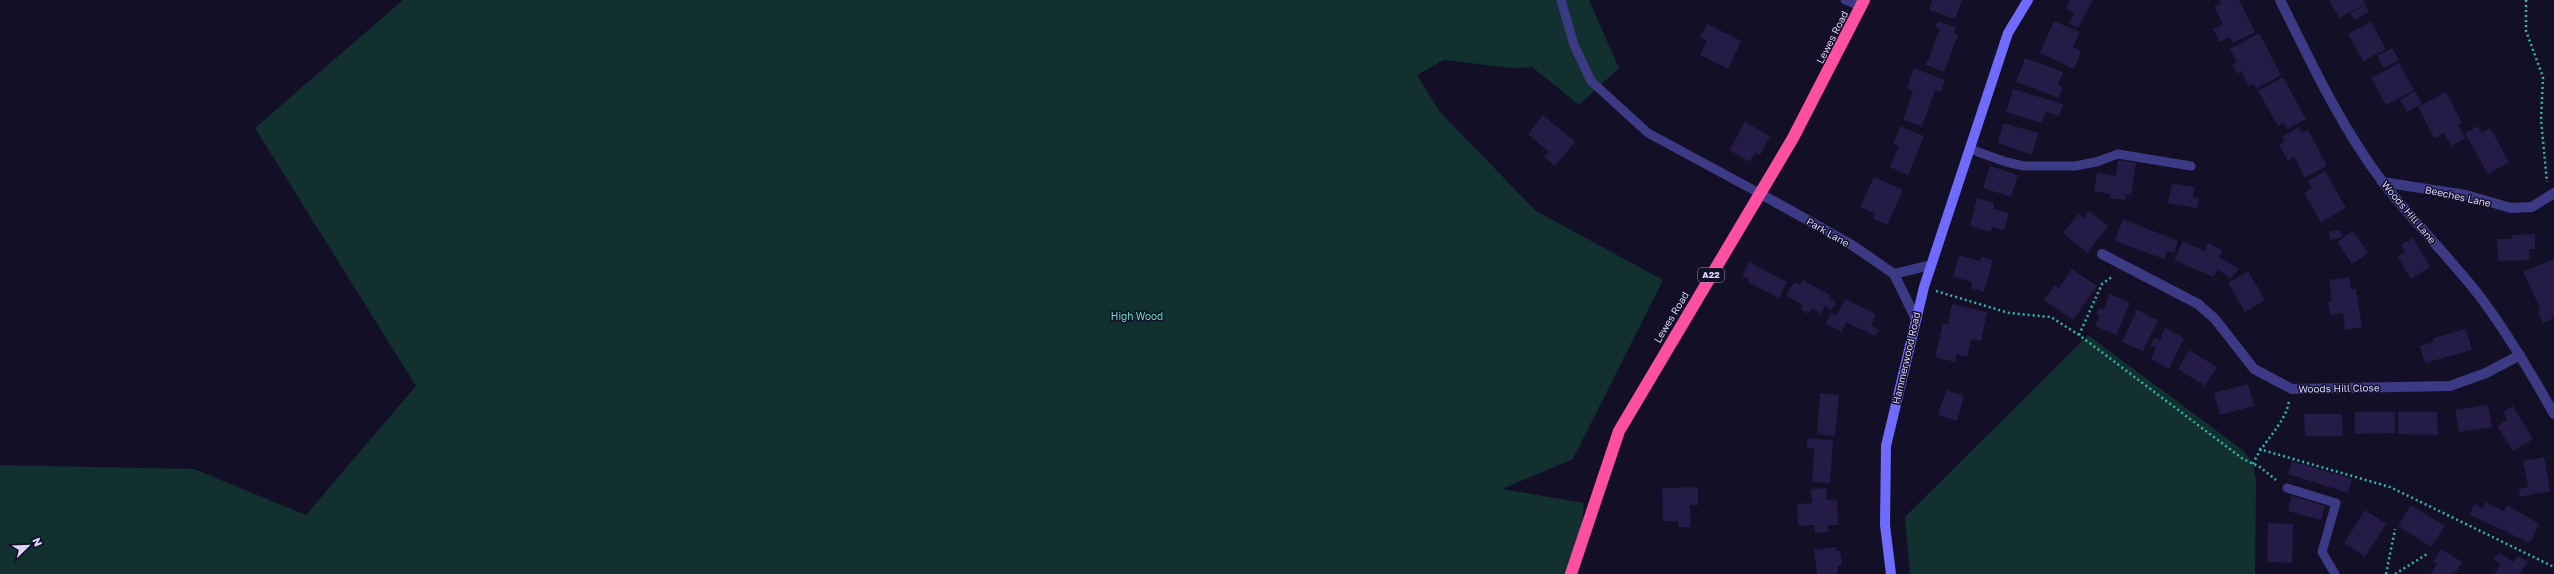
<svg xmlns="http://www.w3.org/2000/svg" width="2554" height="574" viewBox="0 0 2554 574" font-family="'Golos Text',sans-serif">
  <style>
    .green { fill: #12302f }
    .building { fill: #241b47 }
    .lines { fill: none; stroke-linecap: round; stroke-linejoin: round }
    .path { stroke: #2fb8b0; stroke-width: 2.5; stroke-dasharray: 2 3; stroke-linecap: butt }
    .lane { stroke: #3d3a85; stroke-width: 9 }
    .street { stroke: #3d3a85; stroke-width: 10 }
    .secondary { stroke: #6f6bff; stroke-width: 10 }
    .highway { stroke: #ff4fa3; stroke-width: 12 }
    .labels { text-anchor: middle; stroke-width: 3; stroke-linejoin: round; paint-order: stroke }
    .shield { fill: #130f26; stroke: #9e99be; stroke-width: 1 }
    .shield-label { font-size: 9px; font-weight: bold; fill: #d9d4ff }
    .street-label { font-size: 10px; fill: #d9d4ff; stroke: #130f26 }
    .park-label { font-size: 10px; fill: #5fe0c0; stroke: #130f26 }
  </style>
  <rect width="100%" height="100%" fill="#130f26"/>
  <g class="green">
    <polygon points="403,0 1589,0 1619,68 1579,105 1532,67 1511,68 1444,60 1417,75 1440,112 1536,211 1663,280 1573,459 1502,489 1584,503 1577,574 0,574 0,465 194,469 306,515 416,386 255,128"/>
    <polygon points="2088,335 2244,451 2253,464 2256,480 2255,574 1910,574 1905,517"/>
  </g>
  <g class="building">
    <polygon points="1932,0 1962,0 1955,19 1929,10"/>
    <polygon points="2070,0 2093,0 2078,28 2069,23 2074,13 2066,8"/>
    <polygon points="2220,0 2239,0 2255,32 2233,43 2230,37 2220,42 2213,29 2223,24 2214,7 2221,3"/>
    <polygon points="2329,0 2363,0 2365,4 2339,18"/>
    <polygon points="2365,5 2369,12 2354,20 2350,13"/>
    <polygon points="1938,21 1956,28 1954,33 1958,35 1944,72 1926,65 1940,29 1935,27"/>
    <polygon points="2054,21 2080,32 2073,47 2081,51 2074,69 2040,53"/>
    <polygon points="2371,22 2386,49 2363,61 2348,34"/>
    <polygon points="1707,24 1741,41 1728,69 1700,55 1707,41 1700,37"/>
    <polygon points="2259,33 2281,75 2256,89 2254,84 2249,86 2241,71 2237,74 2232,65 2237,62 2230,49"/>
    <polygon points="2392,48 2399,60 2384,68 2377,56"/>
    <polygon points="2025,58 2063,72 2058,85 2063,87 2059,98 2016,82"/>
    <polygon points="2399,63 2414,90 2386,105 2371,78"/>
    <polygon points="1914,68 1945,80 1941,92 1935,90 1922,126 1903,120 1913,92 1907,88"/>
    <polygon points="2283,77 2306,119 2288,129 2284,123 2278,126 2258,91"/>
    <polygon points="2013,89 2063,104 2059,116 2046,112 2042,123 2006,112"/>
    <polygon points="2415,91 2422,104 2407,112 2400,100"/>
    <polygon points="2446,92 2462,123 2458,125 2465,138 2451,146 2444,133 2434,138 2418,107"/>
    <polygon points="1543,115 1575,142 1555,166 1544,157 1549,152 1528,134"/>
    <polygon points="1745,122 1770,136 1760,155 1755,153 1750,162 1729,150"/>
    <polygon points="2003,123 2038,133 2032,155 1998,143"/>
    <polygon points="1900,126 1924,136 1908,175 1890,167 1899,146 1893,144"/>
    <polygon points="2478,126 2482,133 2490,128 2509,162 2488,174 2465,133"/>
    <polygon points="2299,127 2302,133 2308,130 2327,166 2305,178 2294,157 2288,161 2279,145 2285,142 2282,137"/>
    <polygon points="2118,160 2136,163 2131,195 2126,194 2125,200 2110,198 2111,194 2094,191 2097,173 2116,176"/>
    <polygon points="1990,166 2018,175 2011,197 1983,188"/>
    <polygon points="2325,171 2346,208 2321,222 2304,193 2312,188 2308,181"/>
    <polygon points="1874,177 1903,190 1887,225 1873,219 1875,214 1860,207"/>
    <polygon points="2172,183 2195,187 2193,197 2199,198 2197,208 2168,203"/>
    <polygon points="1977,198 1994,203 1993,209 2009,213 2004,230 1992,227 1991,232 1970,226"/>
    <polygon points="2089,211 2108,226 2087,253 2063,233 2078,214 2084,218"/>
    <polygon points="2123,219 2178,241 2174,253 2167,251 2164,259 2115,241"/>
    <polygon points="2340,230 2342,237 2330,240 2329,232"/>
    <polygon points="2353,231 2368,253 2352,264 2337,242"/>
    <polygon points="2535,234 2535,249 2529,249 2529,260 2498,261 2497,239 2512,239 2512,235"/>
    <polygon points="2413,238 2430,267 2411,279 2398,257 2405,252 2401,245"/>
    <polygon points="2183,241 2205,251 2208,243 2223,250 2219,257 2239,269 2230,279 2218,269 2213,277 2174,260"/>
    <polygon points="1959,255 1980,261 1981,257 1993,260 1984,292 1971,288 1972,282 1953,277"/>
    <polygon points="2554,259 2554,318 2543,323 2538,312 2541,310 2523,272"/>
    <polygon points="1749,262 1787,282 1779,298 1748,282 1749,279 1742,276"/>
    <polygon points="2072,269 2097,286 2073,320 2044,300 2055,285 2059,288"/>
    <polygon points="2248,271 2265,300 2245,312 2228,283"/>
    <polygon points="2349,277 2351,289 2356,289 2362,327 2345,330 2343,313 2330,315 2328,302 2332,301 2329,280"/>
    <polygon points="1803,280 1830,295 1829,298 1836,302 1831,310 1825,306 1821,314 1812,308 1808,314 1801,309 1803,305 1786,296 1794,282 1800,285"/>
    <polygon points="2110,294 2130,303 2116,335 2095,326 2099,316 2096,314 2099,308 2103,310"/>
    <polygon points="1845,299 1876,314 1871,326 1879,330 1875,336 1846,322 1842,332 1826,324 1831,313 1837,315"/>
    <polygon points="1952,304 1987,312 1981,341 1971,339 1967,357 1957,354 1955,362 1935,357 1943,323 1948,324"/>
    <polygon points="2137,310 2158,320 2143,351 2122,342"/>
    <polygon points="2165,328 2184,338 2169,369 2151,359 2156,348 2150,346 2155,337 2160,340"/>
    <polygon points="2466,329 2472,350 2425,363 2420,346 2434,342 2433,338"/>
    <polygon points="2189,350 2217,367 2205,386 2178,369"/>
    <polygon points="2248,384 2254,406 2220,415 2214,393"/>
    <polygon points="1946,390 1964,396 1957,421 1938,415"/>
    <polygon points="1820,393 1839,395 1835,436 1817,434"/>
    <polygon points="2488,405 2492,427 2459,432 2455,410"/>
    <polygon points="2513,406 2533,439 2513,451 2497,426 2507,420 2503,412"/>
    <polygon points="2355,412 2395,412 2395,433 2355,434"/>
    <polygon points="2398,412 2437,412 2438,435 2398,434"/>
    <polygon points="2304,414 2342,414 2343,436 2305,436"/>
    <polygon points="1807,438 1833,440 1830,483 1812,482 1814,448 1807,448"/>
    <polygon points="2544,457 2550,491 2520,497 2519,489 2528,487 2523,461"/>
    <polygon points="2292,461 2352,479 2348,493 2288,474"/>
    <polygon points="1698,487 1698,505 1690,505 1691,527 1679,527 1678,521 1663,521 1662,488"/>
    <polygon points="1826,488 1827,500 1837,499 1838,525 1828,525 1829,532 1815,533 1814,525 1798,526 1797,504 1812,503 1811,489"/>
    <polygon points="2292,496 2325,506 2321,520 2288,511"/>
    <polygon points="2485,502 2504,511 2507,505 2539,524 2530,543 2470,515 2474,504 2482,508"/>
    <polygon points="2411,505 2445,526 2431,547 2398,526"/>
    <polygon points="2365,510 2386,524 2365,557 2344,543"/>
    <polygon points="2268,523 2293,524 2292,563 2267,562"/>
    <polygon points="1835,547 1836,551 1840,551 1842,565 1837,566 1838,574 1817,574 1814,550"/>
    <polygon points="2441,549 2462,562 2454,574 2431,574 2437,564 2433,562"/>
    <polygon points="2499,553 2513,562 2518,556 2528,562 2519,574 2494,574 2501,564 2494,559"/>
  </g>
  <g class="lines">
    <g class="path">
      <polyline points="2526,0 2526,31 2543,77 2541,120 2547,182"/>
      <polyline points="1936,291 2009,313 2051,317 2079,335 2243,459 2260,467 2276,480"/>
      <polyline points="2079,335 2102,284 2113,276"/>
      <polyline points="2259,449 2390,487 2554,567"/>
      <path d="M2253 464C2262 442 2285 425 2289 401"/>
      <polyline points="2386,574 2395,529"/>
      <polyline points="2395,574 2427,554"/>
    </g>
    <g class="lane">
      <polyline points="1561,0 1574,45 1591,81 1648,133 1761,194"/>
      <polyline points="1845,0 1861,6"/>
      <polyline points="1970,149 2006,162 2024,166 2075,166 2096,162 2118,154 2191,166"/>
      <polyline points="2287,488 2336,503 2322,552 2335,574"/>
    </g>
    <g class="street">
      <path d="M2280 0C2306 52 2331 106 2363 154 2396 205 2441 247 2478 294 2507 332 2531 373 2554 414"/>
      <polyline points="2382,182 2466,195 2511,208 2532,207 2554,193"/>
      <polyline points="1761,194 1852,245 1894,274"/>
      <polyline points="2102,254 2198,304 2215,319 2254,369 2292,389 2450,386 2486,373 2520,355"/>
      <polyline points="1915,317 1894,274 1931,265"/>
    </g>
    <polyline class="secondary" points="1891,574 1885,525 1886,446 1924,287 2008,33 2028,0"/>
    <polyline class="highway" points="1571,574 1619,431 1793,138 1864,0"/>
  </g>
  <g class="labels">
    <rect class="shield" x="1698" y="268" width="26" height="14" rx="3"/>
    <g class="shield-label">
      <text x="1711" y="278">A22</text>
    </g>
    <g class="street-label">
      <text transform="translate(1832 37) rotate(-63)" y="4">Lewes Road</text>
      <text transform="translate(2458 196) rotate(12)" y="4">Beeches Lane</text>
      <text transform="translate(2409 212) rotate(50)" y="4">Woods Hill Lane</text>
      <text transform="translate(1828 232) rotate(30)" y="4">Park Lane</text>
      <text transform="translate(1671 317) rotate(-59)" y="4">Lewes Road</text>
      <text transform="translate(1906 358) rotate(-77)" y="4">Hammerwood Road</text>
      <text transform="translate(2339 388) rotate(-1)" y="4">Woods Hill Close</text>
    </g>
    <g class="park-label">
      <text x="1137" y="320">High Wood</text>
    </g>
  </g>
  <g transform="translate(28 546) rotate(67)" stroke="#130f26" stroke-width="3" paint-order="stroke">
  <path d="M0-3L7 15L0 10L-7 15Z" fill="#d9d4ff"/>
  <text y="-6" font-size="11" font-weight="bold" text-anchor="middle" fill="#d9d4ff">N</text>
  </g>
</svg>
